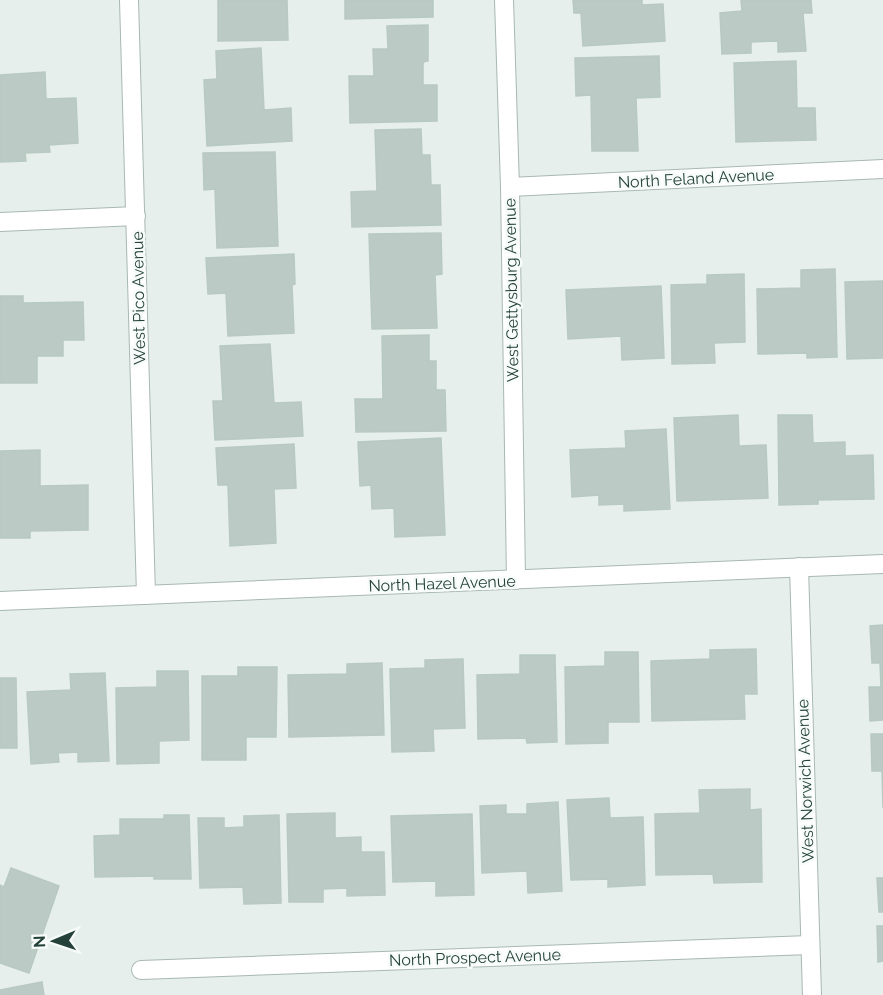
<svg xmlns="http://www.w3.org/2000/svg" width="883" height="995" viewBox="0 0 883 995" font-family="Raleway,sans-serif">
  <style>
    .building { fill: #bbcac4; stroke: #b8c9c2; stroke-width: 1.5 }
    .lines { fill: none; stroke-linecap: round; stroke-linejoin: round }
    .minor-casing { stroke: #a8b8b2; stroke-width: 20 }
    .minor { stroke: #fff; stroke-width: 18 }
    .labels { text-anchor: middle; stroke-width: 5; stroke-linejoin: round; paint-order: stroke }
    .street-label { font-size: 16px; fill: #24423a; stroke: #f7fbf9 }
  </style>
  <rect width="100%" height="100%" fill="#e6efeb"/>
  <g class="building">
    <polygon points="218,0 287,0 288,40 218,41"/>
    <polygon points="345,0 433,0 433,17 345,19"/>
    <polygon points="573,0 642,0 642,5 663,4 665,41 583,46 581,13 574,13"/>
    <polygon points="741,0 811,0 812,13 803,13 806,51 778,52 778,41 751,42 751,53 722,54 720,13 742,11"/>
    <polygon points="428,25 428,61 423,62 423,85 437,85 437,121 350,123 349,76 374,76 373,49 388,49 387,26"/>
    <polygon points="261,48 264,110 291,108 292,141 207,146 204,80 217,79 216,51"/>
    <polygon points="659,56 660,97 636,98 638,151 592,151 591,95 576,96 575,58"/>
    <polygon points="796,61 797,108 815,108 816,140 736,142 734,63"/>
    <polygon points="45,72 46,99 76,98 78,143 49,145 50,152 25,153 26,161 0,162 0,75"/>
    <polygon points="421,129 422,155 430,155 431,185 440,185 441,225 352,227 351,192 377,191 375,130"/>
    <polygon points="275,152 278,246 217,248 215,189 204,190 203,153"/>
    <polygon points="441,233 442,274 435,275 437,328 372,329 369,234"/>
    <polygon points="294,254 295,284 292,285 294,333 228,336 226,293 208,294 206,258"/>
    <polygon points="835,269 837,357 807,358 807,353 758,354 757,289 801,288 801,270"/>
    <polygon points="744,274 745,342 714,343 715,363 672,364 671,285 707,284 707,275"/>
    <polygon points="883,281 883,358 847,359 845,282"/>
    <polygon points="661,286 664,358 622,360 621,336 568,339 566,290"/>
    <polygon points="0,296 23,296 23,303 83,302 84,340 63,340 63,356 37,356 37,383 0,383"/>
    <polygon points="429,335 429,361 436,361 436,390 445,390 446,431 356,432 355,399 383,399 382,336"/>
    <polygon points="270,344 274,403 301,402 303,436 215,440 213,401 223,401 220,346"/>
    <polygon points="738,415 739,446 766,445 768,498 677,501 674,418"/>
    <polygon points="778,415 812,415 813,443 845,442 845,456 873,455 874,499 818,500 818,504 779,505"/>
    <polygon points="666,429 670,509 624,511 624,504 599,505 599,495 572,497 570,450 626,448 625,431"/>
    <polygon points="441,438 445,535 395,537 394,508 372,509 371,485 360,486 358,442"/>
    <polygon points="294,444 296,488 274,489 276,543 230,546 228,485 218,485 216,448"/>
    <polygon points="40,450 40,486 88,485 88,530 30,531 30,538 0,538 0,451"/>
    <polygon points="883,625 883,720 870,721 869,687 881,687 880,663 872,663 870,626"/>
    <polygon points="756,649 757,694 744,694 745,719 652,721 651,661 710,659 710,650"/>
    <polygon points="605,652 638,652 639,722 608,722 608,743 566,744 565,667 605,666"/>
    <polygon points="520,655 555,655 557,742 527,743 526,738 478,739 477,675 520,674"/>
    <polygon points="463,659 465,728 433,729 434,751 392,752 390,669 425,668 425,660"/>
    <polygon points="382,663 384,735 289,737 288,675 347,674 347,664"/>
    <polygon points="238,667 277,667 276,737 246,737 246,760 202,760 202,676 238,676"/>
    <polygon points="157,671 188,671 189,740 159,741 159,763 117,764 116,688 157,687"/>
    <polygon points="105,673 109,761 78,762 78,752 58,753 59,762 31,764 27,692 71,690 70,674"/>
    <polygon points="0,678 16,678 17,748 0,748"/>
    <polygon points="871,734 883,734 883,808 882,771 872,771"/>
    <polygon points="750,789 750,810 761,809 762,882 714,883 713,874 656,875 655,814 700,813 699,790"/>
    <polygon points="609,798 610,818 643,817 645,885 608,887 608,879 571,880 567,800"/>
    <polygon points="558,802 562,891 528,893 527,871 482,873 480,806 506,805 506,814 527,814 527,804"/>
    <polygon points="335,813 335,838 361,837 361,852 384,852 385,895 347,896 347,888 323,889 323,902 289,902 287,814"/>
    <polygon points="472,814 474,895 436,896 436,881 393,882 391,816"/>
    <polygon points="164,815 189,815 191,879 154,879 154,876 95,877 94,836 120,835 120,819 164,819"/>
    <polygon points="279,815 281,903 244,904 243,887 200,888 198,818 224,818 224,828 244,827 244,816"/>
    <polygon points="11,868 59,886 29,973 0,963 0,885 4,887"/>
    <polygon points="877,878 883,878 883,912 879,912"/>
    <polygon points="877,926 883,926 883,961 878,962"/>
    <polygon points="42,982 44,995 0,995 0,990"/>
  </g>
  <g class="lines">
    <g class="minor-casing">
      <g id="minor">
        <polyline points="129,0 146,595"/>
        <polyline points="504,0 510,187 516,580"/>
        <polyline points="510,187 883,169"/>
        <polyline points="0,222 136,216"/>
        <polyline points="799,567 812,995"/>
        <polyline points="0,601 883,564"/>
        <polyline points="141,970 810,945"/>
      </g>
    </g>
    <use href="#minor" class="minor"/>
  </g>
  <g class="labels">
    <g class="street-label">
      <text transform="translate(696 178) rotate(-3)" y="6">North Feland Avenue</text>
      <text transform="translate(511 290) rotate(-91)" y="6">West Gettysburg Avenue</text>
      <text transform="translate(138 298) rotate(-91)" y="6">West Pico Avenue</text>
      <text transform="translate(442 583) rotate(-2)" y="6">North Hazel Avenue</text>
      <text transform="translate(805 781) rotate(-92)" y="6">West Norwich Avenue</text>
      <text transform="translate(475 957) rotate(-2)" y="6">North Prospect Avenue</text>
    </g>
  </g>
  <g transform="translate(54 941) rotate(268)" stroke="#f7fbf9" stroke-width="4.5" paint-order="stroke">
  <path d="M0-4.5L10 22L0 15L-10 22Z" fill="#24423a"/>
  <text y="-9" font-size="16" font-weight="bold" text-anchor="middle" fill="#24423a">N</text>
  </g>
</svg>
